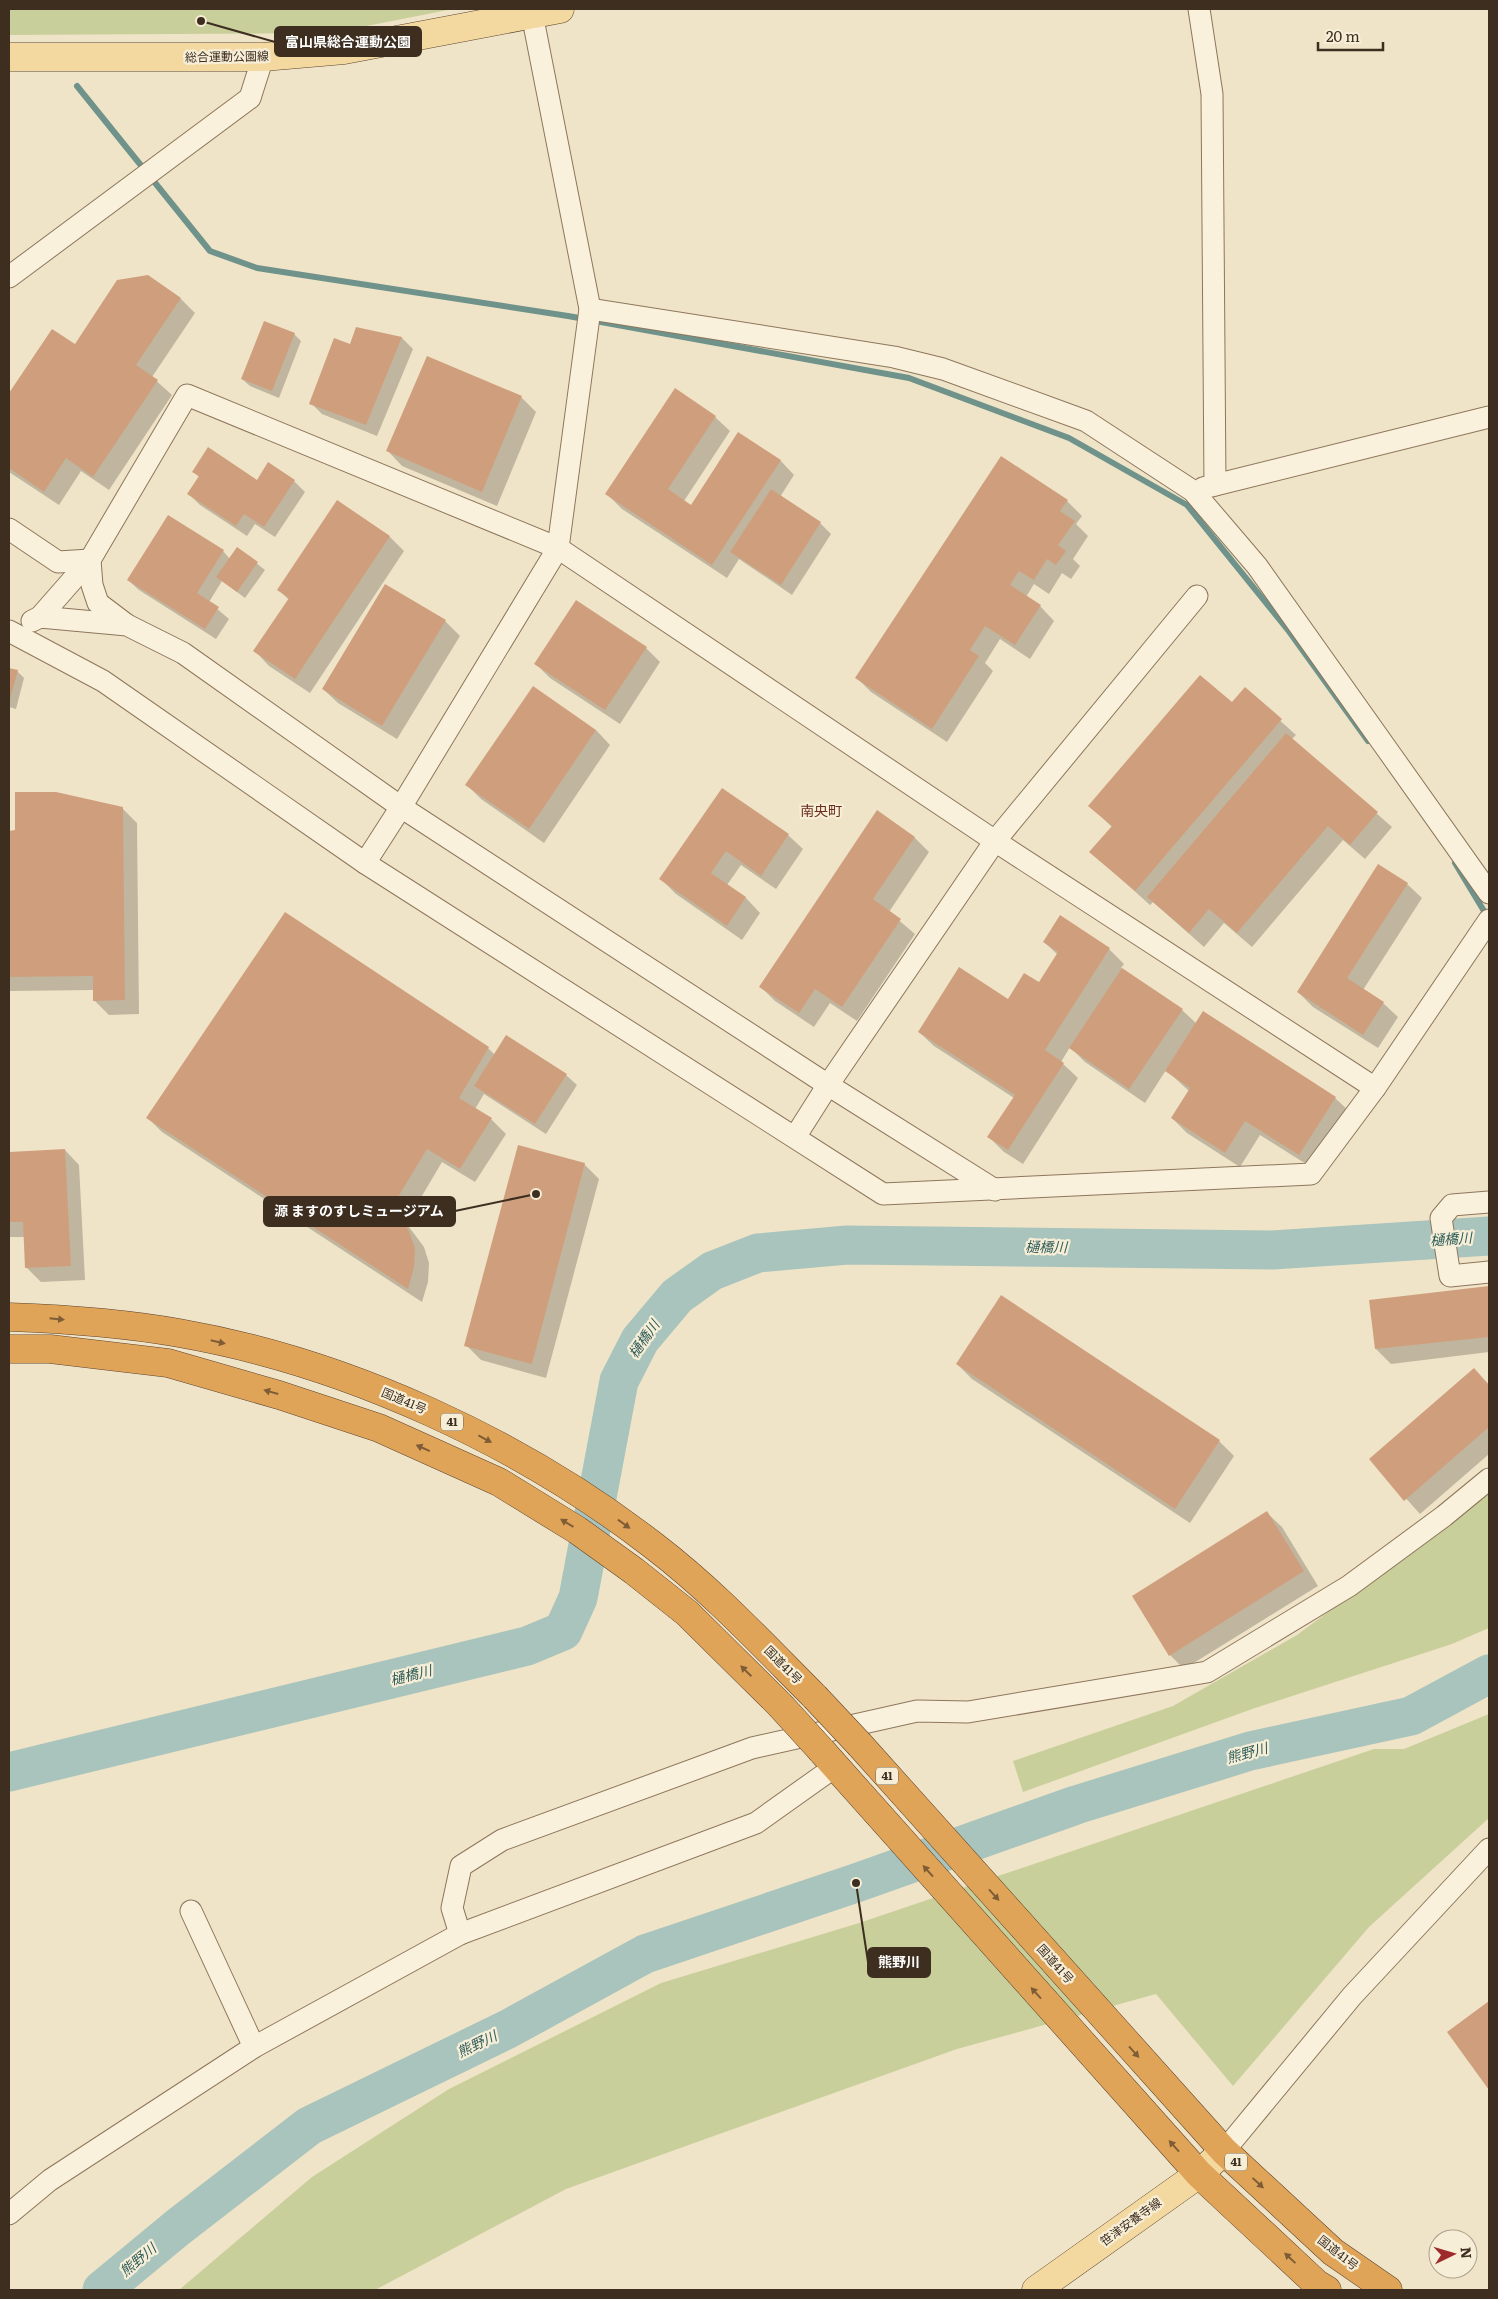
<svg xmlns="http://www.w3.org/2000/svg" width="1498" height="2299" viewBox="0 0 1498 2299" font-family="Literata,'Noto Sans JP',serif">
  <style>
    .green { fill: #c9cf9b }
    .shadow { fill: #0003 }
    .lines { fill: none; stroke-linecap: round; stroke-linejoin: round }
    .stream { stroke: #6f938a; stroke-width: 6 }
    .river { stroke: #a9c4bc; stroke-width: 39 }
    .building { fill: #cf9f7d }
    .minor-casing { stroke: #8d765c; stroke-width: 23 }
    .major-casing { stroke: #5b4430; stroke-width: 29 }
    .highway-casing { stroke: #5b4430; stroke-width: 29 }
    .minor { stroke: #faf1dc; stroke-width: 21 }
    .major { stroke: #f3d9a0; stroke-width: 28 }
    .highway { stroke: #e0a458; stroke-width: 28 }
    .highway-bridge-casing { stroke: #5b4430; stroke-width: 29; stroke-linecap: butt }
    .highway-bridge { stroke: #e0a458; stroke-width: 28 }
    .oneway { fill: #7e5d36 }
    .labels { text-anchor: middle; stroke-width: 4.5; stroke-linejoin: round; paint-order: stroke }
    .shield { fill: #f7eed8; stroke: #756857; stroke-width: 1 }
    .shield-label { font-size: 11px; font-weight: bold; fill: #3d2e20 }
    .street-label { font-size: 12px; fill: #3d2e20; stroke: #f7eed8 }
    .neighbourhood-label { font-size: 14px; fill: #6b2e1e; stroke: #f7eed8 }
    .water-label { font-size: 14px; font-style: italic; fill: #2f5d5a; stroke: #f7eed8 }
    .leader { fill: none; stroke: #3d2e20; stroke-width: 2 }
    .callout-dot { fill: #3d2e20; stroke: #f7eed8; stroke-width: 2 }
    .callout { fill: #3d2e20; stroke: #3d2e20; stroke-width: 2 }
    .callout-label { font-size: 14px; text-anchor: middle; font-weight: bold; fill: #fff }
  </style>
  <rect width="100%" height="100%" fill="#f0e4c8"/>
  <g class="green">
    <polygon points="9,9 453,9 331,33 9,35"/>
    <polygon points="1489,1485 1489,1628 1452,1644 1255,1708 1023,1792 1013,1761 1173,1706 1297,1635 1432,1535"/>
    <polygon points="1489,1714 1489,1818 1369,1927 1233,2086 1156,1994 957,2049 566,2189 375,2290 179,2290 312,2177 449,2089 661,1983 859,1923 1374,1749 1404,1749"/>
  </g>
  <g class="shadow">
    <polygon points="148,276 181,299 195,313 152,377 172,395 109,490 81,471 59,505 9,472 9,395 52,330 75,346"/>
    <polygon points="357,329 402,338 413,349 377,436 322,414 311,403 351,345"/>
    <polygon points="294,334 301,341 279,398 250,386 242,379"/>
    <polygon points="427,357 521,397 536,412 497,506 402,466 388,451"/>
    <polygon points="715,417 730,431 684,501 691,506 780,460 794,475 780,497 820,523 831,534 792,595 739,559 727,578 622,509 607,494"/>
    <polygon points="194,472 258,481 294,481 305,492 275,537 255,524 247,536 200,505 189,494 200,478"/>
    <polygon points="1067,501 1082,516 1076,524 1088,536 1073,559 1080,566 1071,579 1062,573 1049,594 1034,584 1026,597 1040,606 1054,621 1030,659 1000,639 985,663 993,671 947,742 871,692 856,677"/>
    <polygon points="337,502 390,537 404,551 310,693 269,666 255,651 289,600 279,590"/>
    <polygon points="237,548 265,570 245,598 222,581 209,602 229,619 216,639 139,590 128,580 223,551 230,559"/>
    <polygon points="445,621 460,636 397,739 338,703 323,689"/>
    <polygon points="646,648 660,662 620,724 550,678 536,664"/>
    <polygon points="9,669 17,671 24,678 16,709 9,707"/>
    <polygon points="1245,689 1296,735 1292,739 1392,827 1365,859 1343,840 1252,947 1224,923 1204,947 1153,902 1150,905 1091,852 1112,827 1090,806 1232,704"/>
    <polygon points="596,730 610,745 544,843 481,799 467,785"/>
    <polygon points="723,789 788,835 803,849 776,889 741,865 727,885 746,898 760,913 742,940 676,894 661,879"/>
    <polygon points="122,808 137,823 139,1014 109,1015 94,1000 94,990 9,991 9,832"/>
    <polygon points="877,812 915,838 929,852 889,912 915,934 857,1021 830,1003 814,1027 775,1001 760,986"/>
    <polygon points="1407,884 1422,898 1363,990 1383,1003 1398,1017 1378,1048 1313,1007 1298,992"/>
    <polygon points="1060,917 1109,949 1124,964 1121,968 1182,1010 1197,1024 1335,1098 1350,1112 1314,1169 1260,1135 1240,1167 1187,1133 1172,1118 1189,1091 1166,1070 1145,1103 1085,1062 1070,1047 1061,1062 1078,1078 1023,1164 1004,1152 989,1137 1014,1098 934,1046 919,1032 1008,1001 1039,984 1058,955 1044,942"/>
    <polygon points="488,1048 495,1055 566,1075 577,1085 546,1134 484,1094 475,1109 491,1119 506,1134 475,1182 442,1162 406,1223 424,1247 429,1263 428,1282 422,1302 162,1132 148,1118"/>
    <polygon points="65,1150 79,1165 85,1280 41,1282 26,1267 25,1237 9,1237 9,1153"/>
    <polygon points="584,1164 599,1179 546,1378 481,1360 466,1345"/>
    <polygon points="1489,1287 1489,1352 1391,1364 1376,1349 1371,1301"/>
    <polygon points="1001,1297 1219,1441 1234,1456 1190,1523 972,1379 957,1364"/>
    <polygon points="1474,1370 1489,1385 1489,1454 1420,1514 1371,1459"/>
    <polygon points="1267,1513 1282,1527 1318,1586 1184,1669 1170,1655"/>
    <polygon points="1489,2002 1489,2088 1449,2032"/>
  </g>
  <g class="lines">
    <g class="stream">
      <polyline points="77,86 210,251 257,268 568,316 909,378 1069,438 1187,505 1288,630 1368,741"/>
      <polyline points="1455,863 1487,916"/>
    </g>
    <g class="river">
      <polyline points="9,1772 527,1646 563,1631 578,1598 619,1381 640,1340 677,1296 712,1271 758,1253 847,1245 1272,1250 1489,1236"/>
      <polyline points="102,2290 177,2228 309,2126 508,2029 645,1954 856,1883 1076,1805 1250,1751 1411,1716 1489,1674"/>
    </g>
  </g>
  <g class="building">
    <polygon points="148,275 181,298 136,365 158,380 93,477 66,458 44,492 9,468 9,393 52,329 75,344 117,280"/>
    <polygon points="264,321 295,333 272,391 241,379"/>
    <polygon points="356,327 402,337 366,425 309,404 334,338 350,344"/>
    <polygon points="427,356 522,396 482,492 386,451"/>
    <polygon points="675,388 716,416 668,489 691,505 738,432 781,460 712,565 605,494"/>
    <polygon points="208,447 257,480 268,462 295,480 264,527 244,514 236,526 187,494 199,476 192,472"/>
    <polygon points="1001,456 1068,500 1060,511 1075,521 1058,545 1066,551 1056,565 1047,559 1034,580 1019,571 1010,585 1041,605 1015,645 985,626 970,650 979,656 932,729 855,678"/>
    <polygon points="771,489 821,522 781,585 730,552"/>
    <polygon points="337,500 390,536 295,679 253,651 289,598 277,590"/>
    <polygon points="168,515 224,550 197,593 219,607 205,629 127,580"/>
    <polygon points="237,547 258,562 237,592 216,577"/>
    <polygon points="385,584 446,620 382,726 322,689"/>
    <polygon points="576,600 647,647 605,710 534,664"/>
    <polygon points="9,668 18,670 9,703"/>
    <polygon points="1200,675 1232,702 1245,687 1282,719 1135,891 1089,852 1112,826 1088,806"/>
    <polygon points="533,686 596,730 529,829 465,785"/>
    <polygon points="1286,733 1378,812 1350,845 1328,826 1237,933 1209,909 1189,933 1147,897"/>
    <polygon points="722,788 789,834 761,876 726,851 711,873 746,897 727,926 659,879"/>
    <polygon points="15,792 56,792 123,807 125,1000 93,1001 93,976 9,977 9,831 15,830"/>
    <polygon points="877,810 915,837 873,899 901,919 842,1007 815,989 799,1013 759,987"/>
    <polygon points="1378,864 1408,883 1347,978 1384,1002 1363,1035 1297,992"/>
    <polygon points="285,912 489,1047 459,1098 492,1118 460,1169 427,1149 392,1207 409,1231 415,1248 414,1267 408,1289 146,1118"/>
    <polygon points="1060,915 1110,948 1045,1050 1064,1063 1008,1150 987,1137 1015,1095 918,1032 959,967 1008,999 1024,973 1039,982 1058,952 1043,942"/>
    <polygon points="1122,968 1183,1009 1129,1089 1069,1048"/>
    <polygon points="1203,1011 1336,1097 1299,1155 1245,1121 1225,1153 1171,1118 1190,1088 1165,1071"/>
    <polygon points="506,1035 567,1074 535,1124 474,1086"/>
    <polygon points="518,1145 585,1163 532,1364 464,1346"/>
    <polygon points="65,1149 71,1266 25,1268 23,1222 9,1222 9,1152"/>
    <polygon points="1489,1286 1489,1337 1375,1349 1369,1300"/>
    <polygon points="1001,1295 1220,1440 1175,1509 956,1364"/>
    <polygon points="1474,1368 1489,1385 1489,1427 1404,1501 1369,1459"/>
    <polygon points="1267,1511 1304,1571 1169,1656 1132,1596"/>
    <polygon points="1489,2001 1489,2090 1447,2032"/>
  </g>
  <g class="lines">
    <g class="minor-casing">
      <g id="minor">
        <polyline points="1199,9 1212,94 1215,485"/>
        <polyline points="9,277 250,98 263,57"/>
        <polyline points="590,309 894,357 943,369 1086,421 1193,491 1257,566 1489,893"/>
        <polyline points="1203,488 1489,417"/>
        <polyline points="9,529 58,562 90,560 92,585 98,603 127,625"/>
        <polyline points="40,617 90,560 187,395 558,548 995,841 1375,1088"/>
        <polyline points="32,621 40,617 127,625 183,653 401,807 828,1085 995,1190"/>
        <polyline points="9,631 103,681 365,863 883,1194 1311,1174 1375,1088 1489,920"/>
        <polyline points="365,863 401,807 558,548 590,309 532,14"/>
        <polyline points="795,1137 828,1085 995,841 1197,596"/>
        <polyline points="1489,1202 1452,1205 1441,1218 1450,1276 1489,1272"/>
        <polyline points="191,1911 254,2047"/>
        <polyline points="460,1934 452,1908 461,1866 502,1840 752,1748 917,1711 968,1712 1207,1672 1349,1586 1444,1516 1489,1479"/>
        <polyline points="1224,2151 1352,1996 1489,1849"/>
        <polyline points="9,2214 50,2180 254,2047 460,1934 756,1823 836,1766"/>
      </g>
    </g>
    <g class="major-casing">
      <g id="major">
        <polyline points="9,57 263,57 344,50 560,9"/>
        <polyline points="1036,2290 1199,2174 1224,2151"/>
      </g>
    </g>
    <g class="highway-casing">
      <g id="highway">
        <path d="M9 1317C65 1319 123 1323 179 1333 346 1362 520 1442 654 1546 713 1591 763 1645 815 1697"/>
        <polyline points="9,1349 50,1349 168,1363 279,1395 379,1428 499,1482 577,1530 634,1571 687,1613 780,1705"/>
        <polyline points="860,1745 1224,2151 1333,2252 1388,2290"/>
        <polyline points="821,1750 1199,2174 1317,2284 1327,2290"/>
      </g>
    </g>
    <use href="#minor" class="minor"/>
    <use href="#major" class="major"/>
    <use href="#highway" class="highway"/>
    <g class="highway-bridge-casing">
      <g id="highway-bridge">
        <polyline points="815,1697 860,1745"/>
        <polyline points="780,1705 821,1750"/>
      </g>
    </g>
    <use href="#highway-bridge" class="highway-bridge"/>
  </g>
  <defs><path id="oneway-solid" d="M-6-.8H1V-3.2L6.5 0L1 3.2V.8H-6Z" transform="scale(1.25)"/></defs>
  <g class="oneway">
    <use href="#oneway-solid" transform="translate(57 1319) rotate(6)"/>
    <use href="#oneway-solid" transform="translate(218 1342) rotate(13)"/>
    <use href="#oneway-solid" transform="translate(271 1392) rotate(-164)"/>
    <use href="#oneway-solid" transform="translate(485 1439) rotate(28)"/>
    <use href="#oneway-solid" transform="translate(423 1448) rotate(-156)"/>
    <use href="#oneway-solid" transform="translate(567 1523) rotate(-149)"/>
    <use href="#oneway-solid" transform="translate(624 1524) rotate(36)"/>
    <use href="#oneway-solid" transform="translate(746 1671) rotate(-136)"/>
    <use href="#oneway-solid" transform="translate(928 1871) rotate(-132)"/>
    <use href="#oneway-solid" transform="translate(994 1895) rotate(48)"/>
    <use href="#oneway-solid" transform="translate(1036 1993) rotate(-132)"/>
    <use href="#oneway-solid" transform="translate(1134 2052) rotate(48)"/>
    <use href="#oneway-solid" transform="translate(1174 2146) rotate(-132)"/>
    <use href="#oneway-solid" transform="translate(1258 2183) rotate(43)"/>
    <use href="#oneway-solid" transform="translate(1290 2258) rotate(-137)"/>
  </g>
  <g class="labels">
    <g class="shield">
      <rect x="441" y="1413.5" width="22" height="17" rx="4"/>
      <rect x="876" y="1767.5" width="22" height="17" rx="4"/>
      <rect x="1225" y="2153.5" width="22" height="17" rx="4"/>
    </g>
    <g class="shield-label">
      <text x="452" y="1426">41</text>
      <text x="887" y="1780">41</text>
      <text x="1236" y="2166">41</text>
    </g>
    <g class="street-label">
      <text transform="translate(227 57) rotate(-1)" y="4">総合運動公園線</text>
      <text transform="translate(404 1401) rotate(23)" y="4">国道41号</text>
      <text transform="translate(783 1665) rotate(45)" y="4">国道41号</text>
      <text transform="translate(1055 1964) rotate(48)" y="4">国道41号</text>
      <text transform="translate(1131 2222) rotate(-36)" y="4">笹津安養寺線</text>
      <text transform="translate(1338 2253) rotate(38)" y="4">国道41号</text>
    </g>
    <g class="neighbourhood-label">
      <text x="821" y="816">南央町</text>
    </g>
    <g class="water-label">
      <text transform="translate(1451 1239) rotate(-4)" y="5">樋橋川</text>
      <text transform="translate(1046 1247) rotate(1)" y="5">樋橋川</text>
      <text transform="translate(644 1339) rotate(-55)" y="5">樋橋川</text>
      <text transform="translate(411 1675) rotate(-14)" y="5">樋橋川</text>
      <text transform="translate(1247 1753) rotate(-15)" y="5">熊野川</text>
      <text transform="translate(477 2044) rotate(-26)" y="5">熊野川</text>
      <text transform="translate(138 2260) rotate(-40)" y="5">熊野川</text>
    </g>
  </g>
  <path class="leader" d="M201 21L275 42M536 1194L455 1211M856 1883L868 1962"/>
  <g class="callout-dot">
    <circle cx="201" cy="21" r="5"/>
    <circle cx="536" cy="1194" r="5"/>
    <circle cx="856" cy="1883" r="5"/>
  </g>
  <g class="callout">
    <rect x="275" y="27" width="146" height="29" rx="5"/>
    <rect x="264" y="1197" width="191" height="29" rx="5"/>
    <rect x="868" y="1948" width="62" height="29" rx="5"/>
  </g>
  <g class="callout-label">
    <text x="348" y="47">富山県総合運動公園</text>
    <text x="359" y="1216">源 ますのすしミュージアム</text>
    <text x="899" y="1967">熊野川</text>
  </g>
  <rect width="1498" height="2299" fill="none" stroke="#3d2e20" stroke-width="20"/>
  <g transform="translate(1453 2254) rotate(85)"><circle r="24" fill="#f7eed8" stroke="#ada18e"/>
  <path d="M0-4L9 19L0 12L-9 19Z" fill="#9e2a2b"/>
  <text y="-8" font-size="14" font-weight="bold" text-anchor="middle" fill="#3d2e20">N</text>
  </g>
  <path d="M1318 42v8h65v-8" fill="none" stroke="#3d2e20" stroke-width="2.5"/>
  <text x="1326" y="42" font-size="15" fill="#3d2e20" stroke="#f7eed8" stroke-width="4" paint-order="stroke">20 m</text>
</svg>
